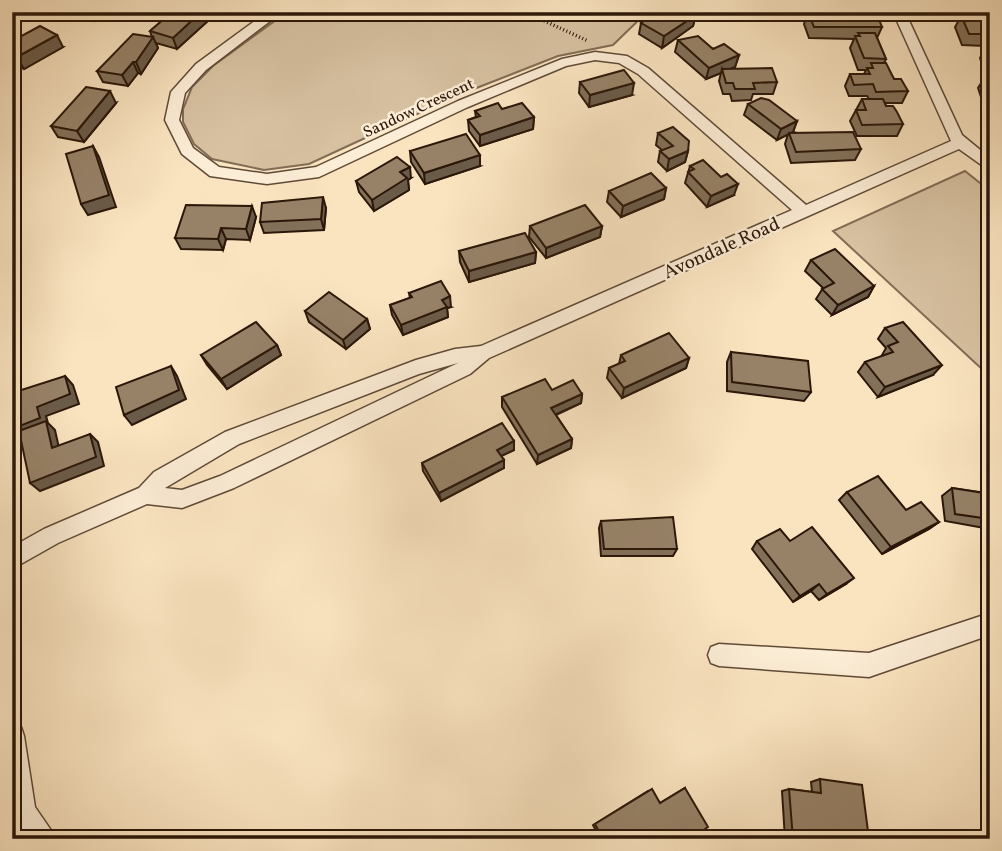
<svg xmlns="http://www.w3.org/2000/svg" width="1002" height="851" viewBox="0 0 1002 851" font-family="Vollkorn,serif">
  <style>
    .green { fill: #d7c1a1; stroke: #816c55; stroke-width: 2 }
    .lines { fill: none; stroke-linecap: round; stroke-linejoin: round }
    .street-casing { stroke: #5f4a37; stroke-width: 3 }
    .path { stroke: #2b1709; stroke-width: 3.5; stroke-dasharray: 1 2.5; stroke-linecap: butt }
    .street { fill: #fcedd6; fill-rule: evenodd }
    .wall { fill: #827059; stroke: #2b1709; stroke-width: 2 }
    .shaded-wall { fill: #6a5b49; stroke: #2b1709; stroke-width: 2 }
    .building { fill: #978268; stroke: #2b1709; stroke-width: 2 }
    .labels { text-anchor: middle; stroke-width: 5; stroke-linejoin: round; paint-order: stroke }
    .far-street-label { font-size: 16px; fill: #2b1709; stroke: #fcedd6 }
    .street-label { font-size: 19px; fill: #2b1709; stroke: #fcedd6 }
  </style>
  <rect width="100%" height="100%" fill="#fae4c0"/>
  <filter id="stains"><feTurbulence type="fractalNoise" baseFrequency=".00286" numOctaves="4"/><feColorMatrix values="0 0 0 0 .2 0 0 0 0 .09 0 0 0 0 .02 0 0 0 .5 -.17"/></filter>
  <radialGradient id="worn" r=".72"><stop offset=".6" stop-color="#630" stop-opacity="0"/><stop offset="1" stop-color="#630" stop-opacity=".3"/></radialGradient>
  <g class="green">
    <polygon points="287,12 647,12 613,45 558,56 456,96 309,164 264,170 212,159 194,144 183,122 183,109 192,87 213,66"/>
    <polygon points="965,171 990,191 990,367 984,371 833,231"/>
  </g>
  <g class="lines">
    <g class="street-casing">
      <g id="street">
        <polygon points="18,12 34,12 12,25 12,16"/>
        <path d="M267 12H282L206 70 185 93 179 120 193 148 219 167 267 174 316 167 458 101 562 59 595 52 627 56 648 68 806 205 951 141 893 12H905L962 135 990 158V171L959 149 489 358 470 374 234 488 182 508 147 504 58 543 12 569V547L44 529 139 488 154 472 225 432 416 360 455 349 481 346 792 210 638 74 619 63 595 60 566 66 468 107 319 177 267 184 210 176 182 154 165 120 171 92 196 64ZM458 363 220 476 182 490 165 488 239 444 419 374Z"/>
        <polygon points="990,613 990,635 869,677 719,666 711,663 708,655 711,647 719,644 869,653"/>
        <polygon points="12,724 21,727 24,736 35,807 57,839 28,839 12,817"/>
      </g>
    </g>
    <polyline class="path" points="525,12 588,41"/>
    <use href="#street" class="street"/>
  </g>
  <g class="wall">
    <polygon points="75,12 106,12 95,21 77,17"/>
    <polygon points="172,12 224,12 220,16 207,13 210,19 177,49 156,43 158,48 141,74 138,73 128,86 103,82 97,71 152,37 150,31"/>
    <polygon points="808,12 882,27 877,38 886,59 884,63 894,79 908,91 902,103 885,103 886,106 903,124 897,136 857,136 850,121 862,99 869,99 867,96 849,96 845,86 850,74 864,74 866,70 858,70 850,48 854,39 809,38 804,24"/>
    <polygon points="960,12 990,12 990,13 987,13 984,19 990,30 990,37 985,46 962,45 955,27 962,15"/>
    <polygon points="696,15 693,26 662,48 639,34 641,23 657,18"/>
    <polygon points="678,40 739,55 735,67 730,69 777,82 773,94 753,94 751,100 732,101 730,94 723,94 719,81 721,73 706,79 675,52"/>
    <polygon points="12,41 63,47 24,69 12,62"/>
    <polygon points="987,46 990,47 990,75 985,75 980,58"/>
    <polygon points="985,77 990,77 990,106 984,106 978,88"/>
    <polygon points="580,82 632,95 589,107 579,93"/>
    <polygon points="116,103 84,142 58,137 51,126"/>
    <polygon points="748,104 797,121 793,132 861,149 855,160 791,163 785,144 788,134 777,140 744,115"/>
    <polygon points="502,109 534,117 533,129 480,146 469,131 468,120 476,117 475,111"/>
    <polygon points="658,133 688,151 685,162 667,171 658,162 660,151 662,150 656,145"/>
    <polygon points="410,151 480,166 425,184 411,162"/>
    <polygon points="690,166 734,195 707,207 685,183"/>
    <polygon points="411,178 408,180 409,190 374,211 359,192 356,181"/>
    <polygon points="666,188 664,199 621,217 607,202 609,191"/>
    <polygon points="326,208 324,230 264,233 260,222"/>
    <polygon points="256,217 250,240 226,239 223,250 181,249 175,238"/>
    <polygon points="530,226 602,226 600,237 546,258 529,237"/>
    <polygon points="459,251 536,252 535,263 469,282 460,262"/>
    <polygon points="811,260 874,286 868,297 832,315 816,299 823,288 805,271"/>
    <polygon points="409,293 451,307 447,308 448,317 403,335 392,315 390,305 410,298"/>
    <polygon points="305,311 367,319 370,329 346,349 309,322"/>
    <polygon points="885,328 933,375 878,397 858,372 865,362 881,357 886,348 878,339"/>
    <polygon points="277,345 281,355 227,389 207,365 201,355"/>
    <polygon points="731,352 811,392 804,401 727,391 727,362"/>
    <polygon points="621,355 689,358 686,368 622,398 607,378 609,368 619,364"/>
    <polygon points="552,390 582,394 581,403 556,415 572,439 571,448 537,464 502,407 502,397"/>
    <polygon points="514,450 501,456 504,460 504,468 441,501 423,471 422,463"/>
    <polygon points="952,488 986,493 990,490 990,529 945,521 942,496"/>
    <polygon points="847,492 906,510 939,522 929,529 882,554 839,500"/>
    <polygon points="601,521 677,549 673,556 601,556 599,528"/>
    <polygon points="757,541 790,541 846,584 819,600 811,591 793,602 752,549"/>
    <polygon points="820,779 869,839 785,839 782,791 789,789 812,792 811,782"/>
    <polygon points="685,788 690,839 600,839 593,825 648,791 660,803"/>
  </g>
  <g class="shaded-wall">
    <polygon points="91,12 106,12 95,21"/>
    <polygon points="201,12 207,12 210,19 177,49 173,38"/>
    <polygon points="696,15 693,26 662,48 664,36"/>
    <polygon points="57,35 63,47 24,69 17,57"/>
    <polygon points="153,37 158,48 141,74 136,62"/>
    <polygon points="739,55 735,67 723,72 722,69 721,73 706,79 709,68"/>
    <polygon points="133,62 138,73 128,86 122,75"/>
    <polygon points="634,83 632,95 589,107 590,95"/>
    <polygon points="110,91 116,103 84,142 77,131"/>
    <polygon points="534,117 533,129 480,146 480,135"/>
    <polygon points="797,121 793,132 777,140 781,129"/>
    <polygon points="93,146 99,157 116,207 88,215 81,204"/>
    <polygon points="688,151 685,162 667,171 669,159"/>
    <polygon points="480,155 480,166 425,184 424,173"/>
    <polygon points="410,167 411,178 408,180 409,190 374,211 372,200 400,172"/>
    <polygon points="738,184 734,195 707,207 711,196"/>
    <polygon points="666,188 664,199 621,217 623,206"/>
    <polygon points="323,197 326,208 324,230 321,219"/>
    <polygon points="252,206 256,217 250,240 246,229"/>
    <polygon points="602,226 600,237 546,258 546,248"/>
    <polygon points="221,228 226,239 223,250 218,239"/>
    <polygon points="536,252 535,263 469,282 469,271"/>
    <polygon points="874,286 868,297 832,315 838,305"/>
    <polygon points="450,296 451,307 447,308 448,317 403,335 401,325 442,300"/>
    <polygon points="367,319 370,329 346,349 343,340"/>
    <polygon points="277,345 281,355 227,389 221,379"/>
    <polygon points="689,358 686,368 622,398 624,388"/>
    <polygon points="942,365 933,375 878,397 885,387"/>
    <polygon points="171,366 177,376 186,399 132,425 124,415"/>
    <polygon points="65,376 73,385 79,404 46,416 48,423 55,430 61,457 52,448 47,428 16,440 12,437 12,429 37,407"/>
    <polygon points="582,394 581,403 550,417 551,408"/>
    <polygon points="90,434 98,442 104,466 40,491 30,483"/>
    <polygon points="572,439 571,448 537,464 538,455"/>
    <polygon points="514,441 514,450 497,458 497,450"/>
    <polygon points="504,460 504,468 441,501 439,493"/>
    <polygon points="939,522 929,529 882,554 891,547"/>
    <polygon points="854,578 846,584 819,600 827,594"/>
    <polygon points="819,584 811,591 793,602 800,596"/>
  </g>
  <g class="building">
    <polygon points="172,12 201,12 173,38 150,31"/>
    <polygon points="663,12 690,12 696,15 664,36 641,23 652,15 657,18"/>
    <polygon points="808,12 878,17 882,27 814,27"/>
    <polygon points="961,15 982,16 990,30 990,34 969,34"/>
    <polygon points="40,26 57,35 17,57 12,54 12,41"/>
    <polygon points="858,33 875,33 886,59 864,58 855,36 860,36"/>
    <polygon points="133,34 153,37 136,62 133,62 122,75 97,71"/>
    <polygon points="698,36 713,49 724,44 739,55 709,68 678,40"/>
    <polygon points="871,63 886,63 894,79 901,79 908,91 876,92 873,84 854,85 850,74 870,74 867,68 873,68"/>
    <polygon points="772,68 777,82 753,83 755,89 735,89 733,83 726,83 722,69"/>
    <polygon points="624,70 634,83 590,95 580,82"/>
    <polygon points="985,77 990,77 990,90"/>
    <polygon points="86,87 110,91 77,131 51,126"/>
    <polygon points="761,98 769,100 797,121 781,129 748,104"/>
    <polygon points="862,99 883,99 886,106 893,106 897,112 903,124 862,125 856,110 866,110"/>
    <polygon points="498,103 502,109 522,103 534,117 480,135 468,120 480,116 475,111"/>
    <polygon points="673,127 689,141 688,151 669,159 660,151 673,146 658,133"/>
    <polygon points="853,132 861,149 796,152 789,133"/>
    <polygon points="466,134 480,155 424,173 410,151"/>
    <polygon points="93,146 109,195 81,204 66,154"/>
    <polygon points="397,157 410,167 400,172 407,178 372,200 356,181"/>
    <polygon points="703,160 721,177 727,174 738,184 711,196 688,172 694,169 690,166"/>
    <polygon points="651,173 666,188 623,206 609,191"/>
    <polygon points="323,197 321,219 260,222 262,203"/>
    <polygon points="186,205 252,206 246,229 221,228 218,239 175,238"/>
    <polygon points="585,205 602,226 546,248 530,226"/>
    <polygon points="525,233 536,252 469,271 459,251"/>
    <polygon points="835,249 874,286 838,305 822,289 834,283 811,260"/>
    <polygon points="441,281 450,296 442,300 447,307 401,325 390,305 412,297 409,293"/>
    <polygon points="329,292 367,319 343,340 305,311"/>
    <polygon points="256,322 277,345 221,379 201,355"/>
    <polygon points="903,322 942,365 885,387 865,362 893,352 888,346 898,342 885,328"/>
    <polygon points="669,333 689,358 624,388 609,368 625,361 621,355"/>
    <polygon points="731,352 808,361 811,392 732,382"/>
    <polygon points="171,366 179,390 124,415 116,387"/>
    <polygon points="65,376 70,394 37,407 40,418 12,429 12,393"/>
    <polygon points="545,379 552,390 573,380 582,394 551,408 572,439 538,455 502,397"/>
    <polygon points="46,421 52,448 90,434 96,457 30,483 19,431"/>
    <polygon points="502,423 514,441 497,450 504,460 439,493 422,463"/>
    <polygon points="878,476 906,510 921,502 939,522 891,547 847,492"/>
    <polygon points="952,488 990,494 990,519 955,514"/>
    <polygon points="673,517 677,549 604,549 601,521"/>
    <polygon points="812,527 854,578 827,594 819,584 800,596 757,541 780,529 790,541"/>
    <polygon points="820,779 862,785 869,839 793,839 789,789 821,793"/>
    <polygon points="685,788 708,827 690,839 603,839 595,824 652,789 660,803"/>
  </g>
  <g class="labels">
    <g class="far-street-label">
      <text transform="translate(418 107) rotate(-25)" y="6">Sandow Crescent</text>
    </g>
    <g class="street-label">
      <text transform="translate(721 247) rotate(-24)" y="7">Avondale Road</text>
    </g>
  </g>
  <rect width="1002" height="851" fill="none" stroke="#fae4c0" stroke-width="42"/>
  <rect x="14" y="14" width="974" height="823" fill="none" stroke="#2b1709" stroke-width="3.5"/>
  <rect x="21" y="21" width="960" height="809" fill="none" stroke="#2b1709" stroke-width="2"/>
  <rect width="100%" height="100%" filter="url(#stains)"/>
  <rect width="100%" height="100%" fill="url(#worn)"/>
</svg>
